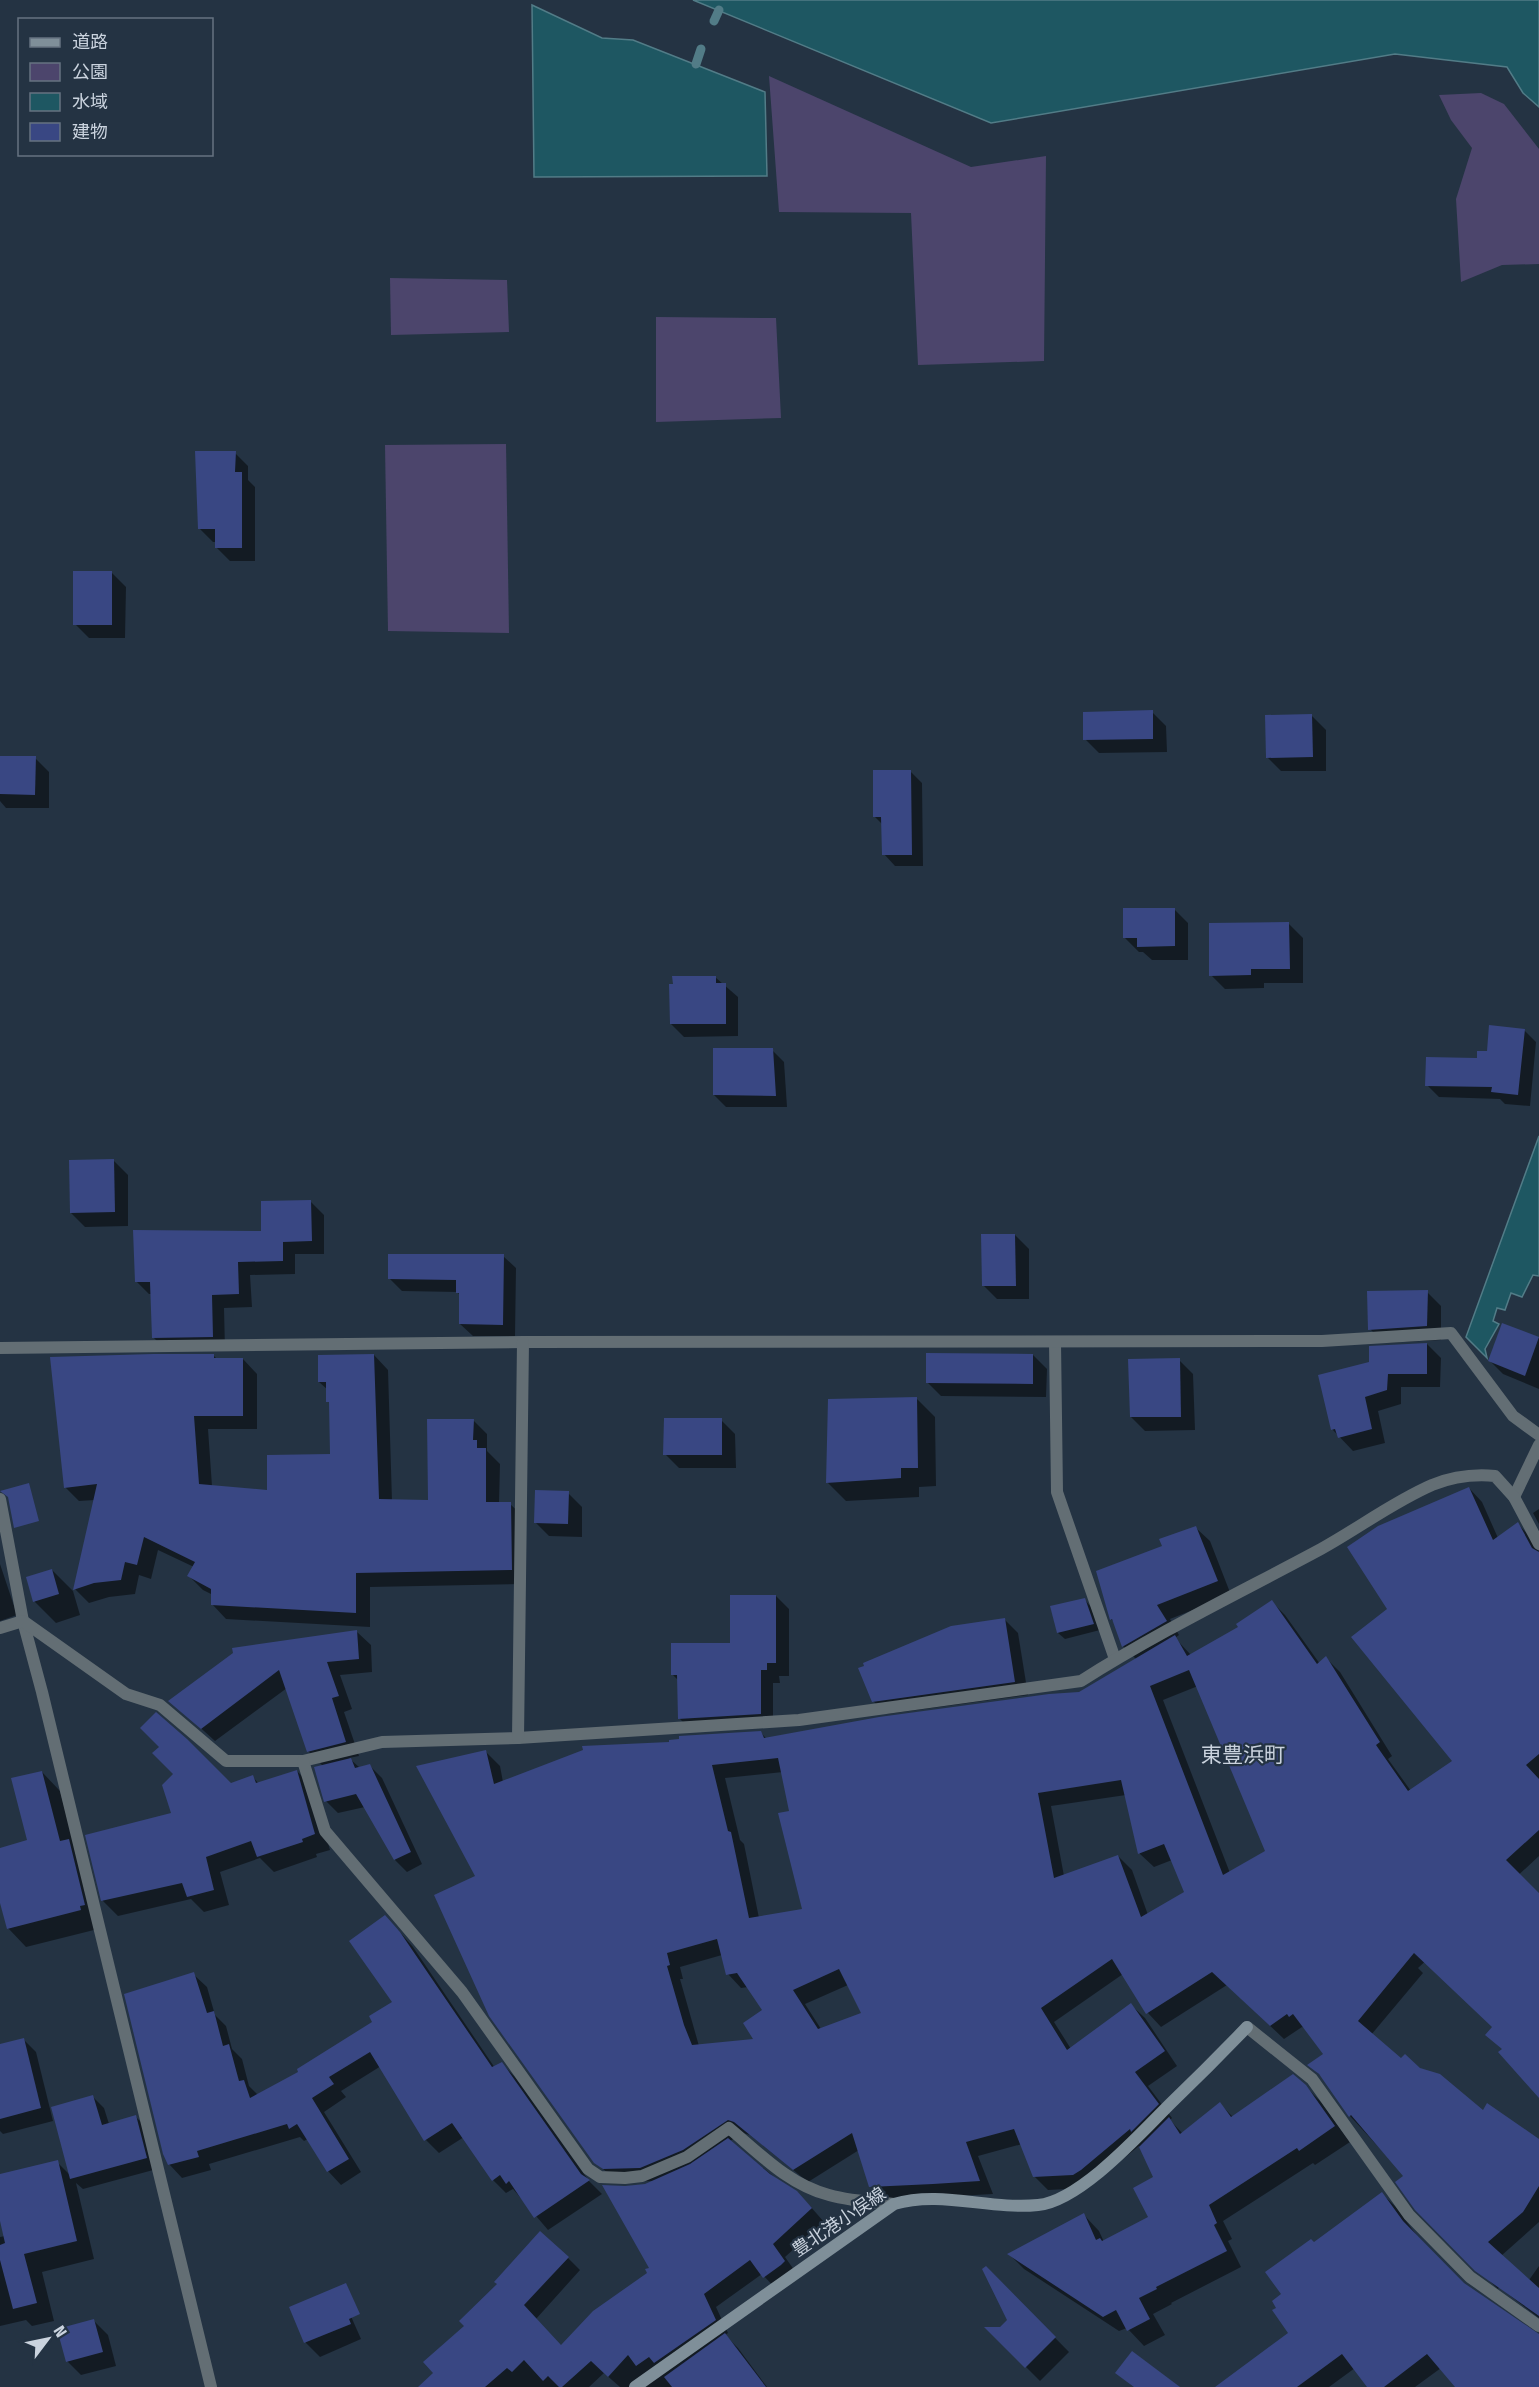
<svg xmlns="http://www.w3.org/2000/svg" width="1539" height="2387" viewBox="0 0 1539 2387" font-family="'Fira Sans Condensed','Noto Sans JP',sans-serif">
  <style>
    .green { fill: #4c456c }
    .water { fill: #1e5762; stroke: #527c87; stroke-width: 1.5 }
    .shadow { fill: #0007; fill-rule: evenodd }
    .lines { fill: none; stroke-linecap: round; stroke-linejoin: round }
    .stream { stroke: #527c87; stroke-width: 9 }
    .building { fill: #394783; fill-rule: evenodd }
    .minor { stroke: #636e74; stroke-width: 12 }
    .secondary { stroke: #7f8f99; stroke-width: 12 }
    .labels { text-anchor: middle; stroke-width: 4.5; stroke-linejoin: round; paint-order: stroke }
    .street-label { font-size: 18px; fill: #cad3de; stroke: #243343 }
    .quarter-label { font-size: 21px; fill: #cad3de; stroke: #243343 }
  </style>
  <rect width="100%" height="100%" fill="#243343"/>
  <g class="green">
    <polygon points="769,76 971,167 1046,156 1044,361 918,365 911,213 779,212"/>
    <polygon points="1481,93 1504,104 1539,149 1539,264 1502,265 1461,282 1456,199 1472,148 1451,120 1439,95"/>
    <polygon points="390,278 507,280 509,332 391,335"/>
    <polygon points="656,317 776,318 781,418 656,422"/>
    <polygon points="506,444 509,633 388,631 385,445"/>
  </g>
  <g class="water">
    <polygon points="693,0 1539,0 1539,107 1523,93 1507,67 1395,54 991,123"/>
    <polygon points="532,5 602,38 633,40 765,92 767,176 534,177"/>
    <polygon points="1539,1136 1539,1276 1533,1275 1522,1297 1511,1293 1505,1310 1497,1308 1493,1321 1499,1324 1485,1349 1487,1358 1466,1337"/>
  </g>
  <g class="shadow">
    <polygon points="235,453 248,466 248,480 255,487 255,561 230,561 216,547 217,542 213,542 200,529"/>
    <polygon points="112,573 126,587 125,638 89,638 75,624"/>
    <polygon points="1152,712 1166,726 1167,752 1099,753 1085,739"/>
    <polygon points="1312,716 1326,730 1326,771 1281,771 1267,757"/>
    <polygon points="0,757 35,758 49,772 49,808 6,808 0,801"/>
    <polygon points="910,771 922,783 923,866 895,866 884,854 883,825 875,817"/>
    <polygon points="1174,909 1188,923 1188,960 1152,960 1143,952 1139,952 1125,938"/>
    <polygon points="1289,924 1303,938 1303,983 1264,983 1264,988 1225,989 1211,975"/>
    <polygon points="715,977 738,997 738,1036 684,1037 671,1024"/>
    <polygon points="1524,1030 1536,1042 1530,1106 1505,1104 1500,1099 1439,1097 1427,1085 1478,1060"/>
    <polygon points="772,1050 784,1062 787,1107 726,1107 714,1095"/>
    <polygon points="114,1161 128,1175 128,1226 85,1227 71,1213"/>
    <polygon points="311,1202 324,1215 324,1254 295,1254 295,1274 250,1275 252,1307 224,1308 225,1350 166,1350 153,1337 152,1294 149,1294 136,1281 263,1232"/>
    <polygon points="1015,1235 1029,1249 1029,1299 997,1299 983,1285"/>
    <polygon points="503,1256 516,1268 515,1336 473,1336 460,1324 461,1296 457,1292 402,1291 390,1279"/>
    <polygon points="1427,1292 1441,1306 1441,1340 1384,1343 1370,1329"/>
    <polygon points="1503,1325 1539,1338 1539,1389 1503,1374 1489,1360"/>
    <polygon points="1427,1344 1441,1358 1440,1387 1401,1387 1401,1404 1378,1411 1385,1443 1353,1451 1332,1429 1371,1363"/>
    <polygon points="213,1355 217,1359 243,1359 257,1374 257,1429 208,1429 212,1486 269,1491 332,1456 331,1405 328,1401 328,1390 319,1382 374,1355 388,1370 392,1501 429,1501 473,1420 487,1434 487,1451 500,1464 499,1504 510,1504 525,1518 525,1584 370,1587 370,1627 226,1619 212,1604 213,1595 203,1590 189,1576 194,1567 158,1550 151,1579 139,1575 135,1594 109,1597 89,1603 75,1589 95,1500 79,1501 65,1487"/>
    <polygon points="1033,1355 1047,1369 1046,1397 941,1396 927,1382"/>
    <polygon points="1179,1360 1193,1374 1195,1430 1145,1431 1131,1417"/>
    <polygon points="916,1398 935,1417 936,1486 919,1487 919,1497 846,1501 827,1482"/>
    <polygon points="721,1420 735,1434 736,1468 679,1468 665,1454"/>
    <path d="M1469 1488 1482 1502 1498 1538 1518 1524 1531 1538 1539 1552V1856L1418 1968 1423 1973 1371 2035 1401 2060 1419 2069 1483 2112 1539 2141V2222L1501 2256 1529 2280 1539 2266V2318L1499 2287 1498 2289 1416 2209 1405 2176 1350 2116 1324 2079 1310 2065 1325 2055 1305 2028 1302 2027 1284 2039 1227 1985 1161 2027 1148 2013 1123 1974 1054 2022 1071 2049 1131 2005 1145 2018 1177 2066 1148 2086 1172 2118 1170 2120 1183 2134 1220 2104 1233 2117 1305 2086 1321 2102 1350 2142 1315 2165 1313 2163 1223 2221 1232 2239 1228 2241 1241 2267 1171 2303 1172 2304 1153 2314 1165 2335 1144 2346 1127 2328 1119 2331 1024 2269 1009 2254 1084 2215 1099 2231 1104 2242 1150 2217 1155 2178 1139 2146 1087 2188 1048 2190 1034 2176 1022 2144 978 2156 993 2194 884 2200 870 2186 859 2150 808 2182 750 2135 743 2133 730 2141 810 2206 824 2222 785 2257 797 2274 777 2290 762 2274 716 2307 728 2333 725 2335 738 2348 767 2387H620L604 2373 589 2387H436L568 2258 580 2270 536 2319 561 2347 649 2274 651 2268 625 2188 646 2185 654 2181 618 2182 595 2162 478 1876 486 1752 500 1766 503 1782 670 1744 760 1732 767 1739 1080 1693 1137 1660 1123 1646 1115 1623 1111 1619 1164 1546 1196 1528 1210 1541 1231 1595 1170 1619 1179 1635 1175 1638 1191 1655 1240 1627 1272 1602 1285 1615 1320 1664 1326 1658 1340 1672 1392 1756 1388 1759 1411 1791 1455 1762 1389 1610ZM1198 1686 1267 1852 1230 1873 1163 1700ZM783 1772 791 1812 804 1911 759 1918 744 1844 740 1840 725 1778ZM1126 1795 1140 1854 1154 1867 1172 1860 1185 1892 1148 1915 1132 1870 1118 1856 1064 1876 1051 1806ZM722 1955 728 1974 741 1988 748 1987 764 2011 756 2040 699 2046 680 1979H683L680 1967ZM848 1985 863 2014 821 2029 805 2004Z"/>
    <polygon points="568,1493 582,1507 582,1537 549,1536 535,1522"/>
    <polygon points="1539,1509 1539,1524 1533,1513"/>
    <polygon points="0,1564 17,1615 0,1621"/>
    <polygon points="52,1570 73,1591 80,1615 56,1623 35,1602 28,1578"/>
    <polygon points="776,1596 789,1609 789,1676 779,1676 780,1683 773,1683 773,1727 693,1732 680,1719 678,1680 673,1675 732,1645"/>
    <polygon points="1085,1600 1091,1607 1100,1630 1065,1639 1058,1633"/>
    <polygon points="1004,1619 1018,1633 1028,1695 887,1714 873,1701"/>
    <polygon points="357,1632 371,1645 372,1672 340,1675 352,1709 344,1712 359,1756 349,1758 360,1768 370,1766 382,1778 422,1864 407,1872 395,1860 365,1807 338,1813 326,1801 323,1766 308,1751 287,1688 215,1741 171,1701"/>
    <polygon points="297,1771 312,1787 330,1850 316,1854 317,1857 274,1872 260,1858 220,1872 229,1905 204,1912 191,1899 118,1916 103,1901 87,1836 173,1814 231,1785 253,1777 259,1784"/>
    <polygon points="42,1772 60,1791 98,1929 26,1947 8,1928 0,1895 0,1850 29,1841"/>
    <polygon points="398,1930 413,1947 495,2068 502,2064 515,2077 589,2181 602,2194 548,2230 513,2189 506,2193 493,2180 464,2137 439,2153 426,2140 381,2066 341,2091 346,2097 324,2112 361,2172 341,2185 328,2171 308,2139 304,2141 300,2137 209,2164 211,2170 182,2178 169,2164 193,1974 207,1987 215,2015 226,2026 232,2049 242,2059 249,2086 258,2095 301,2072 374,2023 394,2002"/>
    <polygon points="23,2039 36,2052 53,2121 3,2134 0,2131 0,2045"/>
    <polygon points="93,2097 104,2108 109,2124 136,2117 147,2128 157,2169 83,2189 76,2183 94,2259 42,2272 54,2321 32,2326 26,2320 0,2326 0,2237 5,2236 0,2215 0,2176 57,2162 70,2175"/>
    <polygon points="1382,2194 1396,2207 1417,2236 1464,2285 1539,2335 1539,2387 1457,2387 1441,2368 1415,2387 1369,2387 1355,2368 1329,2387 1221,2387 1291,2333 1279,2308 1283,2294 1314,2244"/>
    <polygon points="986,2268 1069,2352 1040,2381 994,2335 1009,2320"/>
    <polygon points="346,2305 361,2339 320,2357 306,2343 291,2307"/>
    <polygon points="94,2321 108,2335 116,2366 81,2375 67,2361"/>
  </g>
  <g class="lines">
    <g class="stream">
      <polyline points="714,21 719,10"/>
      <polyline points="696,64 701,49"/>
    </g>
  </g>
  <g class="building">
    <polygon points="195,451 236,451 235,472 242,472 242,548 215,548 215,529 198,529"/>
    <rect x="73" y="571" width="39" height="54"/>
    <polygon points="1153,710 1153,739 1083,740 1083,712"/>
    <polygon points="1312,714 1313,757 1266,758 1265,715"/>
    <polygon points="0,756 36,756 35,795 0,794"/>
    <polygon points="873,770 911,770 912,855 882,855 881,817 873,817"/>
    <polygon points="1123,908 1175,908 1175,946 1137,947 1137,938 1123,938"/>
    <polygon points="1289,922 1290,969 1251,969 1251,975 1209,976 1209,923"/>
    <polygon points="672,976 716,976 716,983 726,983 726,1024 670,1024 669,984 673,984"/>
    <polygon points="1489,1025 1525,1029 1518,1095 1491,1092 1492,1087 1425,1086 1426,1057 1477,1058 1477,1051 1487,1051"/>
    <polygon points="713,1048 773,1048 776,1096 713,1095"/>
    <polygon points="114,1159 115,1212 70,1213 69,1160"/>
    <polygon points="311,1200 312,1241 283,1242 283,1261 238,1262 239,1294 212,1295 213,1337 152,1338 150,1282 135,1282 133,1230 261,1231 261,1201"/>
    <polygon points="981,1234 1015,1234 1016,1286 982,1286"/>
    <polygon points="388,1254 504,1254 503,1325 459,1324 459,1293 456,1293 456,1280 388,1279"/>
    <polygon points="1428,1290 1427,1326 1368,1330 1367,1291"/>
    <polygon points="1502,1323 1539,1337 1525,1376 1488,1361"/>
    <polygon points="1427,1343 1427,1374 1388,1374 1387,1390 1365,1397 1372,1429 1338,1438 1335,1429 1331,1430 1318,1375 1369,1362 1369,1346"/>
    <polygon points="926,1353 1033,1354 1033,1384 926,1383"/>
    <polygon points="153,1354 214,1354 214,1358 243,1358 243,1416 194,1416 199,1484 267,1490 267,1455 330,1454 329,1402 326,1402 326,1382 318,1382 318,1355 374,1354 379,1499 428,1500 427,1419 474,1419 473,1440 477,1440 477,1448 486,1448 486,1502 511,1502 512,1570 356,1573 356,1613 211,1605 211,1589 187,1576 195,1562 144,1537 137,1565 125,1562 121,1580 94,1583 73,1590 97,1484 64,1488 50,1357"/>
    <polygon points="1180,1358 1181,1417 1130,1417 1128,1359"/>
    <polygon points="917,1397 918,1468 901,1468 901,1478 826,1483 828,1399"/>
    <polygon points="664,1418 722,1418 722,1455 663,1455"/>
    <polygon points="29,1483 39,1521 14,1528 8,1497 0,1491"/>
    <path d="M1469 1487 1493 1540 1518 1522 1532 1548 1539 1552V1754L1526 1765 1539 1779V1830L1506 1860 1539 1893V2098L1498 2052 1502 2049 1485 2035 1492 2027 1414 1953 1358 2021 1401 2058 1405 2054 1420 2068 1440 2074 1483 2110 1487 2103 1539 2139V2186L1523 2212 1488 2242 1539 2288V2316L1475 2271 1415 2210 1395 2182 1403 2176 1351 2115 1349 2117 1319 2074 1307 2065 1323 2054 1293 2014 1289 2017 1287 2014 1270 2026 1212 1972 1146 2014 1112 1959 1041 2008 1067 2050 1131 2003 1165 2051 1135 2072 1159 2104 1131 2132 1130 2129 1081 2170 1073 2175 1033 2177 1014 2129 966 2142 980 2181 933 2184 869 2187 852 2133 793 2170 734 2122 728 2120 683 2150 640 2168 603 2169 594 2163 489 2016 434 1895 475 1876 416 1766 486 1750 494 1784 583 1750 582 1746 669 1742V1740L679 1739V1736L761 1731 764 1738 879 1717 1049 1694 1079 1692 1175 1635 1187 1656 1238 1627 1236 1624 1272 1600 1317 1664 1326 1656 1380 1742 1376 1745 1408 1791 1452 1761 1351 1637 1387 1609 1347 1547 1378 1526ZM1189 1670 1265 1851 1223 1875 1150 1686ZM778 1758 789 1811 778 1813 802 1909 749 1918 731 1832 728 1831 712 1765ZM1121 1780 1138 1854 1164 1844 1184 1892 1141 1917 1118 1855 1054 1878 1038 1793ZM717 1939 726 1975 737 1973 762 2010 743 2023 753 2039 692 2045 684 2025 667 1966 670 1965 667 1953ZM839 1969 861 2013 818 2029 793 1990Z"/>
    <polygon points="535,1490 569,1491 568,1524 534,1523"/>
    <polygon points="1196,1526 1218,1581 1157,1605 1167,1621 1122,1647 1112,1619 1110,1620 1096,1571 1162,1546 1159,1539"/>
    <polygon points="52,1569 59,1594 33,1602 26,1577"/>
    <polygon points="730,1595 776,1595 776,1663 767,1663 767,1670 761,1670 761,1714 678,1719 677,1675 671,1675 671,1643 730,1643"/>
    <polygon points="1085,1598 1094,1624 1057,1633 1050,1606"/>
    <polygon points="1005,1618 1015,1682 872,1702 858,1668 864,1666 863,1663 951,1626"/>
    <polygon points="357,1630 359,1659 327,1662 339,1696 332,1698 346,1742 307,1752 279,1670 201,1729 168,1701 233,1653 232,1648"/>
    <polygon points="156,1712 187,1739 231,1783 253,1775 256,1783 297,1770 315,1834 302,1839 303,1842 257,1857 251,1841 206,1857 214,1890 187,1897 182,1883 101,1901 85,1835 171,1813 162,1785 173,1774 152,1753 159,1747 140,1728"/>
    <polygon points="351,1758 355,1768 370,1764 411,1852 394,1860 356,1794 324,1802 314,1767"/>
    <polygon points="42,1771 60,1841 69,1839 85,1905 80,1906 81,1910 7,1929 0,1903 0,1848 27,1840 11,1778"/>
    <polygon points="385,1915 400,1932 492,2067 502,2062 581,2174 590,2180 534,2218 509,2181 506,2184 500,2175 492,2181 452,2123 424,2141 370,2052 329,2077 334,2084 312,2098 349,2159 327,2172 297,2124 289,2129 287,2124 197,2151 199,2157 168,2165 163,2154 124,1994 194,1972 207,2013 214,2011 223,2046 229,2044 239,2081 244,2080 250,2098 298,2072 297,2069 372,2022 369,2016 392,2002 349,1941"/>
    <polygon points="24,2038 41,2108 0,2119 0,2044"/>
    <polygon points="1293,2074 1306,2085 1335,2126 1299,2151 1297,2148 1209,2205 1217,2223 1214,2225 1227,2251 1156,2287 1157,2289 1139,2298 1150,2319 1127,2331 1116,2310 1103,2317 1007,2254 1084,2213 1096,2240 1100,2238 1102,2241 1148,2217 1133,2188 1153,2177 1139,2147 1169,2117 1180,2134 1220,2102 1231,2117"/>
    <polygon points="93,2095 102,2125 136,2115 147,2158 70,2179 51,2107"/>
    <polygon points="728,2138 770,2174 797,2191 812,2208 773,2244 785,2261 781,2265 763,2278 750,2260 704,2294 716,2320 654,2363 649,2357 636,2366 628,2355 608,2377 591,2361 562,2387 559,2387 548,2376 543,2381 524,2360 512,2372 507,2368 485,2387 418,2387 433,2373 423,2362 464,2326 459,2321 497,2284 494,2282 540,2231 569,2257 524,2305 561,2345 593,2311 647,2273 645,2269 649,2268 602,2185 625,2186 645,2184 690,2164"/>
    <polygon points="58,2160 77,2241 24,2254 37,2303 13,2309 0,2260 0,2245 5,2243 0,2221 0,2174"/>
    <polygon points="1382,2192 1403,2221 1464,2283 1539,2334 1539,2387 1455,2387 1427,2354 1384,2387 1367,2387 1342,2354 1297,2387 1215,2387 1288,2333 1272,2310 1276,2308 1272,2301 1281,2294 1265,2272 1311,2239 1314,2242"/>
    <polygon points="986,2266 1056,2337 1025,2368 984,2327 1000,2327 1007,2320 982,2269"/>
    <polygon points="346,2283 360,2314 349,2319 351,2324 304,2343 289,2307"/>
    <polygon points="94,2319 103,2352 66,2362 57,2329"/>
    <polygon points="725,2333 766,2387 672,2387 664,2377"/>
    <polygon points="1132,2351 1180,2387 1134,2387 1115,2373"/>
  </g>
  <g class="lines">
    <g class="minor">
      <polyline points="1055,1342 1057,1492 1115,1659"/>
      <polyline points="0,1348 523,1342 1322,1341 1451,1333 1513,1416 1539,1435"/>
      <polyline points="1514,1497 1539,1445"/>
      <polyline points="0,1499 23,1621 42,1692 211,2387"/>
      <path d="M0 1628 23 1621 126 1694 160 1705 226 1761H303L382 1742 518 1738 799 1720 1081 1681C1158 1632 1241 1592 1321 1549 1359 1528 1393 1502 1432 1485 1452 1477 1474 1474 1495 1476L1514 1497 1539 1544"/>
      <polyline points="518,1738 523,1342"/>
      <path d="M303 1761 325 1831 462 1992 588 2169 600 2177 625 2178 642 2176 687 2157 729 2128C759 2153 789 2185 829 2195 850 2201 872 2202 894 2204"/>
      <polyline points="1247,2027 1312,2079 1409,2215 1470,2277 1539,2326"/>
    </g>
    <path class="secondary" d="M635 2387 894 2204C941 2190 989 2210 1038 2205 1080 2201 1140 2134 1170 2104 1196 2079 1222 2053 1247 2027"/>
  </g>
  <g class="labels">
    <g class="street-label">
      <text transform="translate(839 2222) rotate(-34)" y="6">豊北港小俣線</text>
    </g>
    <g class="quarter-label">
      <text x="1243" y="1762">東豊浜町</text>
    </g>
  </g>
  <rect x="18" y="18" width="195" height="138" fill="#243343" stroke="#667381" stroke-width="1.5"/>
  <rect x="30" y="38" width="30" height="9" fill="#7f8f99" stroke="#667381" stroke-width="1.5"/>
  <text x="72" y="48" font-size="18" fill="#cad3de">道路</text>
  <rect x="30" y="63" width="30" height="18" fill="#4c456c" stroke="#667381" stroke-width="1.5"/>
  <text x="72" y="78" font-size="18" fill="#cad3de">公園</text>
  <rect x="30" y="93" width="30" height="18" fill="#1e5762" stroke="#667381" stroke-width="1.5"/>
  <text x="72" y="108" font-size="18" fill="#cad3de">水域</text>
  <rect x="30" y="123" width="30" height="18" fill="#394783" stroke="#667381" stroke-width="1.5"/>
  <text x="72" y="138" font-size="18" fill="#cad3de">建物</text>
  <g transform="translate(48 2339) rotate(58)" stroke="#243343" stroke-width="4.5" paint-order="stroke">
  <path d="M0-4.5L10 22L0 15L-10 22Z" fill="#cad3de"/>
  <text y="-9" font-size="16" font-weight="bold" text-anchor="middle" fill="#cad3de">N</text>
  </g>
</svg>
